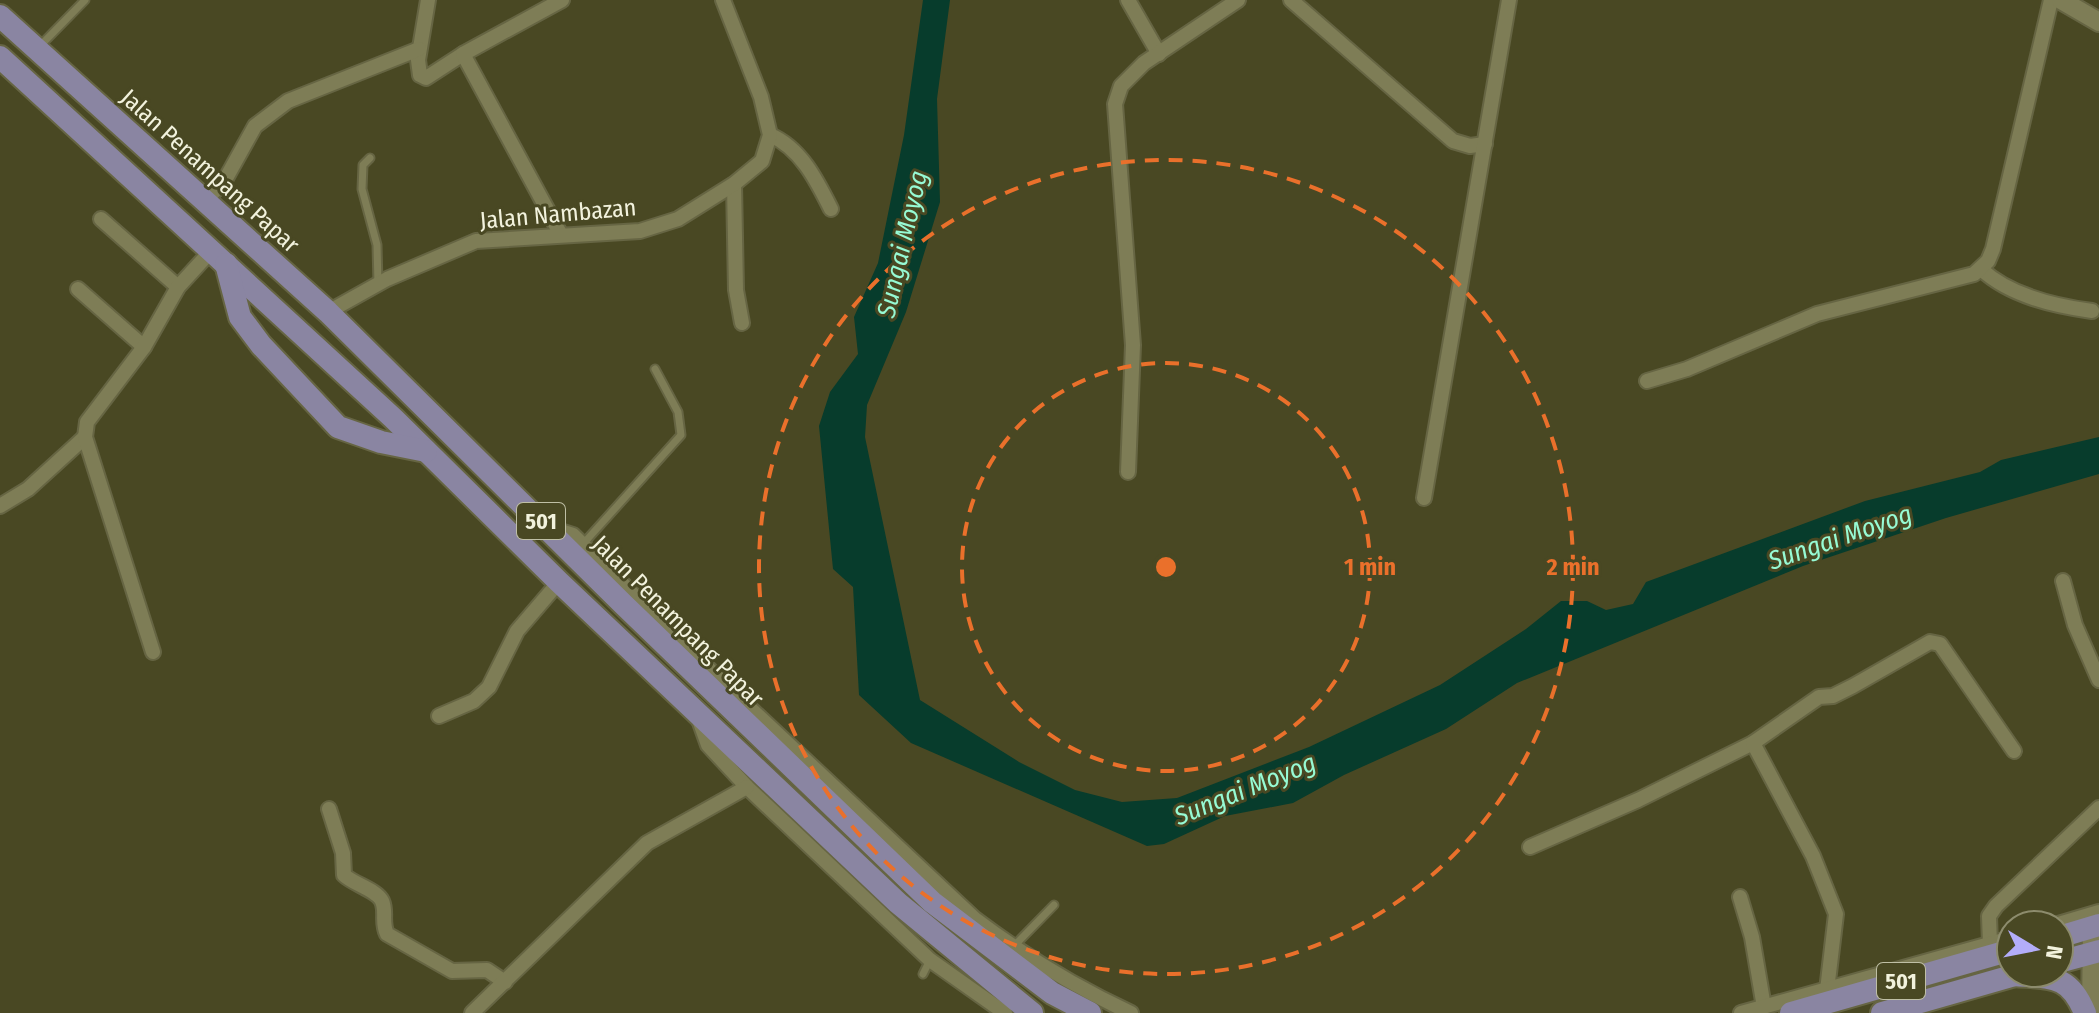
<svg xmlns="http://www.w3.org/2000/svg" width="2099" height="1013" viewBox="0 0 2099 1013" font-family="'Fira Sans Condensed',sans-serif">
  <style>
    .water { fill: #073c2c }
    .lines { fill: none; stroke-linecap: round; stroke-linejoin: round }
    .service-casing { stroke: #666543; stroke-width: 11 }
    .minor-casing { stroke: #666543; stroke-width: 18 }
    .tertiary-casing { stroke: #666543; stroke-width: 22 }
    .primary-casing { stroke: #666543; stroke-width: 26 }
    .service { stroke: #7e7d56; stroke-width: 7 }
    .minor { stroke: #7e7d56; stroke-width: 14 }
    .tertiary { stroke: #7e7d56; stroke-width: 18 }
    .primary { stroke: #8a85a2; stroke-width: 22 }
    .ring { fill: none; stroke: #ea702b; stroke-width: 4; stroke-dasharray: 14 10 }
    .labels { text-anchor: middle; stroke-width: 6; stroke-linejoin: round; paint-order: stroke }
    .shield { fill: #494823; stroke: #bfbfa5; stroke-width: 2 }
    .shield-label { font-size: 22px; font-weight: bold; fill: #f2f2dd }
    .street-label { font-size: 24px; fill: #f2f2dd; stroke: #494823 }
    .water-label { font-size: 26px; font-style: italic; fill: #96fad4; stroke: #494823 }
    .centre { fill: #ea702b; stroke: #494823; stroke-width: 4 }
    .ring-label { font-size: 24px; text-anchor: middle; font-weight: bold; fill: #ea702b; stroke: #494823; stroke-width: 6; stroke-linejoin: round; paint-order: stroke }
  </style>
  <rect width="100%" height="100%" fill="#494823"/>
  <polygon class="water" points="923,0 950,0 937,99 940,202 906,312 867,405 865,437 920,700 1019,762 1075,790 1122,802 1177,798 1309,747 1440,685 1526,629 1561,601 1587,601 1606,610 1633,604 1646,582 1865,501 1980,472 2001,460 2099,437 2099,474 1946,518 1803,566 1517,683 1446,729 1344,775 1293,803 1225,816 1164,844 1147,846 911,743 859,695 853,587 833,569 819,426 830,392 858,354 854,317 878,263 904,135"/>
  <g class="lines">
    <g class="service-casing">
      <g id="service">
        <polyline points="39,47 85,0"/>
        <polyline points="370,158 363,165 362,189 377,245 378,284"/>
        <polyline points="583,544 681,435 678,412 655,369"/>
        <polyline points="1014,946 1054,905"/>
        <polyline points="923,974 930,960"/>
      </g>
    </g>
    <g class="minor-casing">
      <g id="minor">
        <polyline points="428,0 418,60 420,75 426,78 463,54"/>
        <polyline points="1128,0 1159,54"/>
        <polyline points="1291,0 1453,141 1470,146 1485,144"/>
        <path d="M770 135C801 148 817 181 831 209"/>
        <polyline points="734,184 736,290 742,323"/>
        <polyline points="205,201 225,180 255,126 288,101 419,49"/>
        <polyline points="101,219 178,287"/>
        <polyline points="561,235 463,54 562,0"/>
        <path d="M1981 269C2010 296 2054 306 2092 311"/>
        <polyline points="78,289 144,347"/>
        <polyline points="328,312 387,279 476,241 640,231 678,219 734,184 762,161 770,135 761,97 723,0"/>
        <polyline points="1647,381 1687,369 1817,314 1974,274 1988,261 1993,249 2051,0"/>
        <polyline points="1128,472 1133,345 1115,104 1121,86 1144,63 1238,0"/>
        <polyline points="1424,498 1509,0"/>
        <polyline points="0,506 28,489 85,437"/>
        <path d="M551 528 573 535 721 681 975 919C1024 956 1075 987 1131 1013"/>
        <polyline points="2063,581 2075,625 2099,680"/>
        <polyline points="153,652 85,437 87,422 144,347 178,287 212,250"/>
        <polyline points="439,716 474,701 489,687 517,631 559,582"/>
        <polyline points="698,717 708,745 747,787 930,960 1005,1013"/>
        <path d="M329 809 343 853 344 875C353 884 377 890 382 901 387 912 381 922 387 934L452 971 487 970 505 982"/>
        <polyline points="1530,847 1638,800 1753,743"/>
        <polyline points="1740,897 1752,937 1764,1007"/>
        <polyline points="2055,925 2099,912"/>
        <polyline points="1990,944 1989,916 1996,906 2099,808"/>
        <polyline points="1827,990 1836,914 1813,856 1753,743 1819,697 1833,696 1853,686 1930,642 1940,644 2014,751"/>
        <polyline points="472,1013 647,843 747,787"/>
        <polyline points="1741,1013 2011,938"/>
      </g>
    </g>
    <g class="tertiary-casing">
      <g id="tertiary">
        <polyline points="2061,0 2099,22"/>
        <polyline points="2091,1013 2092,928"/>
      </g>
    </g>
    <g class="primary-casing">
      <g id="primary">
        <polyline points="0,16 328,312 624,605 932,902 1052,993 1090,1013"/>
        <polyline points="0,57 393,418 559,582 898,903 1032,1013"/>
        <polyline points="226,264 240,317 261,345 338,427 381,442 426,451"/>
        <polyline points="2059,937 2099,925"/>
        <polyline points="2059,962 2099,951"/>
        <path d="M2014 975C2052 978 2069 974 2085 1013"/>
        <polyline points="1791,1013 2011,950"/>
        <polyline points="1882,1013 2022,973"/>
      </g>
    </g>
    <use href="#service" class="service"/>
    <use href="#minor" class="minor"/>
    <use href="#tertiary" class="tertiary"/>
    <use href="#primary" class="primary"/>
  </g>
  <g class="ring">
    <circle cx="1166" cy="567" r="204"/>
    <circle cx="1166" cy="567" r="407"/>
  </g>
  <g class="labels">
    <g class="shield">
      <rect x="517" y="503" width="48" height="36" rx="6"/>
      <rect x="1877" y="963" width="48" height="36" rx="6"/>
    </g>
    <g class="shield-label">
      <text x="541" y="529">501</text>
      <text x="1901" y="989">501</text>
    </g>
    <g class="street-label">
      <text transform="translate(210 171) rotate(42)" y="8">Jalan Penampang Papar</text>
      <text transform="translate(558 214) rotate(-5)" y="8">Jalan Nambazan</text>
      <text transform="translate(678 621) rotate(45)" y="8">Jalan Penampang Papar</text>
    </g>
    <g class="water-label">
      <text transform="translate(902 244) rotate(-77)" y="9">Sungai Moyog</text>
      <text transform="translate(1840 537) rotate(-19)" y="9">Sungai Moyog</text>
      <text transform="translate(1245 789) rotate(-22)" y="9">Sungai Moyog</text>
    </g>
  </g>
  <circle cx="1166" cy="567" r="12" class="centre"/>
  <g class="ring-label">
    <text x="1370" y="575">1 min</text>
    <text x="1573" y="575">2 min</text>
  </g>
  <g transform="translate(2035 949) rotate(100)"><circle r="38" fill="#494823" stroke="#8d8c6d" stroke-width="2"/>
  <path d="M0-6L14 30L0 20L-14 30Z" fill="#b3adf9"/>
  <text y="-12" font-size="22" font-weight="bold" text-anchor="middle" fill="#f2f2dd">N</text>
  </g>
</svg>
